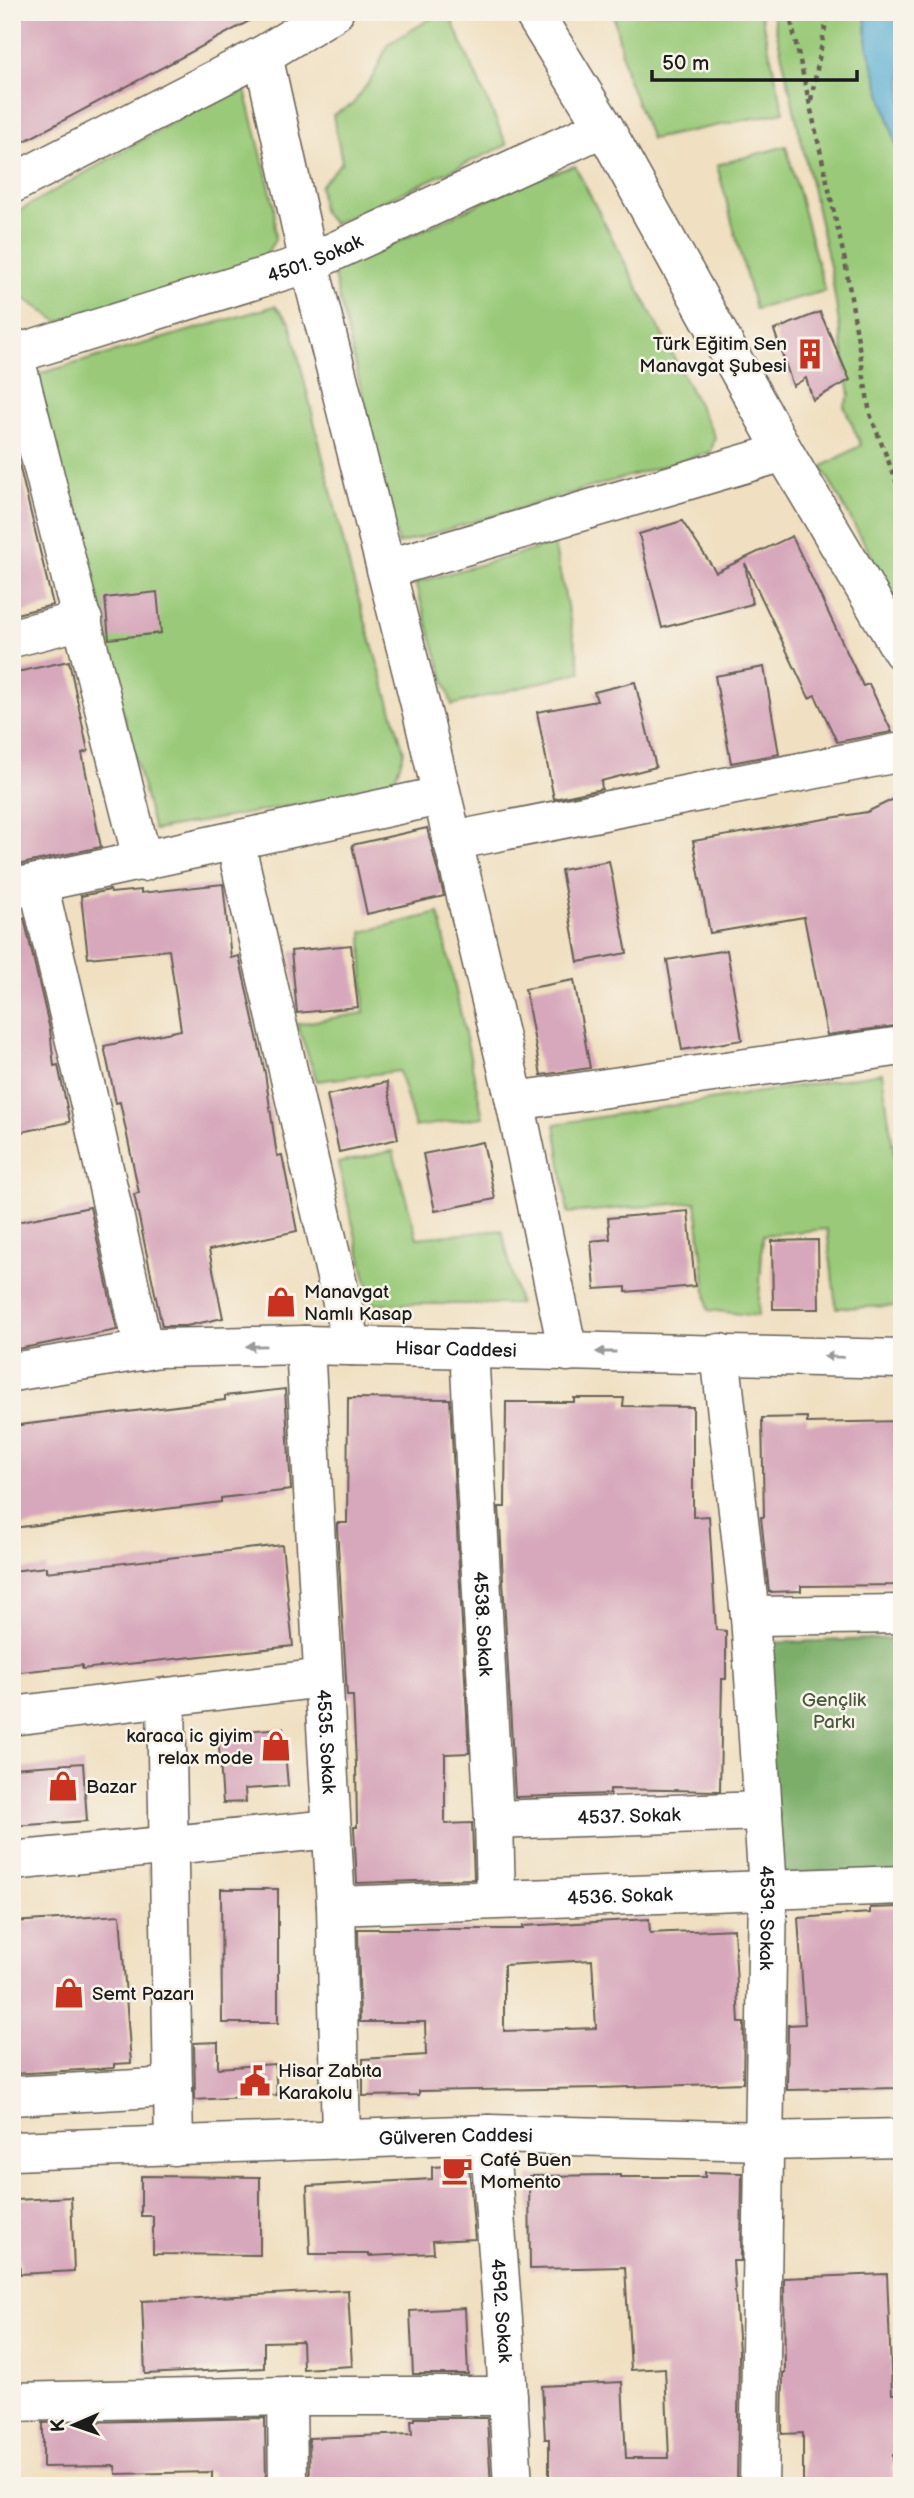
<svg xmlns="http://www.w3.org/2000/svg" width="914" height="2498" viewBox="0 0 914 2498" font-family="'Balsamiq Sans',sans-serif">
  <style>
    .green { fill: #9aca79; stroke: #5b734a; stroke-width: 2 }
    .forest { fill: #7bae69; stroke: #4c6542; stroke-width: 2 }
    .water { fill: #56add3; stroke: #396478; stroke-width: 2 }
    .building { fill: #d7a8bb; fill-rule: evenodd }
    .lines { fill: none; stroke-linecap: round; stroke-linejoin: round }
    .minor-casing { stroke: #666055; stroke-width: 41 }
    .path { stroke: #666055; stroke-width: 4.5; stroke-dasharray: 5 5; stroke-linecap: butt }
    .minor { stroke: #fff; stroke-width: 38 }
    .oneway { fill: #999 }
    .labels { text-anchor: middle; stroke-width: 5; stroke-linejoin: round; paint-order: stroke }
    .street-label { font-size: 19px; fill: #1c1c1c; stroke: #f7f3e8 }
    .poi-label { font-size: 19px; fill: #1c1c1c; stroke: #f7f3e8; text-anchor: start }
    .park-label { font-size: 19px; fill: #48593d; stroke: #f7f3e8 }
  </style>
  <rect width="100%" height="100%" fill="#f7f3e8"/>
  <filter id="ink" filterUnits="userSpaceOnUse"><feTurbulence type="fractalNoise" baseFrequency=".0143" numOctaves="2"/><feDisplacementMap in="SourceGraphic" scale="14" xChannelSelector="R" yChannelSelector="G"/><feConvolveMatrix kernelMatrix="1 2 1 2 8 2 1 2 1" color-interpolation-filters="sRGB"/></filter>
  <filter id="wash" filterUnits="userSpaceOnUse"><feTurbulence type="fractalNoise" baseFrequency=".00686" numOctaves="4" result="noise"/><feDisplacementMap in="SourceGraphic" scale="28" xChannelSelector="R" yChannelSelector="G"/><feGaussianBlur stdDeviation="1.57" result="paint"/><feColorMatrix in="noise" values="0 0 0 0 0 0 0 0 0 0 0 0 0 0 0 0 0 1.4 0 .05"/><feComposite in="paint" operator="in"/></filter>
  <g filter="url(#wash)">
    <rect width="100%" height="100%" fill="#f0dfc0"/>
    <g class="green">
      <polygon points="442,12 448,12 507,145 333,224 322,211 320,186 342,162 333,115 352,105 374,75 388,44"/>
      <polygon points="613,12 760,12 784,112 651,139 627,77"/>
      <polygon points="772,12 865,12 868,48 902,165 902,611 822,467 861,445 844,406 850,395 831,271"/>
      <polygon points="243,82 274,205 275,240 261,262 59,322 12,290 12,215"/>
      <polygon points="786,146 825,291 755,309 717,165"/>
      <polygon points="575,166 715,437 711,452 398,544 333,272 526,182"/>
      <polygon points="275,306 290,322 351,573 404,752 392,788 154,830 35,375"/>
      <polygon points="554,544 581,672 452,705 415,583"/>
      <polygon points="439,913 483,1117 415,1127 399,1071 317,1081 297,1024 364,1013 362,932"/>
      <polygon points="882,1073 902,1209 902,1306 836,1308 827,1229 763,1235 758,1316 708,1310 696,1202 568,1213 555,1124"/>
      <polygon points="393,1151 417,1238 502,1230 519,1304 372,1304 338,1163"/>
    </g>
    <polygon class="forest" points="902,1638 902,1878 771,1882 764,1643"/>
    <polygon class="water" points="865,12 902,12 902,165 868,48"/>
    <g id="blocks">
      <g class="building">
        <polygon points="12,12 266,12 25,141 12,118"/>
        <polygon points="820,312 850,380 813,400 806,378 793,386 774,330"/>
        <polygon points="12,456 17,456 53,605 12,615"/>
        <polygon points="682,521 716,572 792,536 863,686 869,684 892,732 837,742 815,695 809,698 745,563 752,604 662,628 639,534"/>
        <polygon points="157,592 161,633 109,639 105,598"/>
        <polygon points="69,661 88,751 82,753 101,847 12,866 12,673"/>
        <polygon points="764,667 779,754 731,763 715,676"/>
        <polygon points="635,682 656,767 601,781 602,789 554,799 537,712 597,701 594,692"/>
        <polygon points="902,795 902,1025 827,1035 804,917 710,933 693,841 867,812"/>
        <polygon points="427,828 444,896 367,914 352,845"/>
        <polygon points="609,861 627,953 578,962 561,870"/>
        <polygon points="223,884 231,958 239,956 265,1073 277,1156 282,1155 297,1231 209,1250 223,1318 186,1326 162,1326 134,1194 139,1193 120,1102 116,1103 104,1046 181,1030 169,950 88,958 81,896 110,890 111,893 141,890 141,893"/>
        <polygon points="24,918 50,1030 54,1066 58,1065 70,1122 12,1134 12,920"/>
        <polygon points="351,945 358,1007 297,1013 291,951"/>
        <polygon points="727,950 742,1040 682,1050 667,960"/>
        <polygon points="574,980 590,1068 541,1075 525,989"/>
        <polygon points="387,1082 398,1139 339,1152 327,1095"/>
        <polygon points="483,1142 495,1199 435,1211 423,1154"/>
        <polygon points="90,1207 117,1330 12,1350 12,1223"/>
        <polygon points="688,1211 695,1286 626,1292 626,1287 595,1289 591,1241 610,1239 608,1218"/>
        <polygon points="818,1240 819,1309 773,1309 772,1241"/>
        <polygon points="285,1389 291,1490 221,1498 221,1502 12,1528 12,1426 225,1400 225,1396"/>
        <polygon points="348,1398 450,1399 469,1753 445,1754 445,1824 472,1823 474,1879 357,1883 354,1827 357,1827 356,1765 353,1696 347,1696 337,1528 337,1523 347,1523"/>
        <polygon points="574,1398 624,1398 623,1406 693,1407 693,1517 709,1516 716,1630 726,1631 726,1679 722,1679 720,1791 610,1789 610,1794 515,1797 499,1507 505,1507 506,1402 574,1402"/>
        <polygon points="807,1417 807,1423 902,1421 902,1585 801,1586 801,1591 769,1592 761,1517 764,1517 762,1418"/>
        <polygon points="282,1545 293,1646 82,1669 82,1665 12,1673 12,1571 46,1567 46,1572"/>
        <polygon points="283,1728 288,1786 245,1789 246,1802 223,1803 218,1733"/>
        <polygon points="83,1763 87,1821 12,1826 12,1768"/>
        <polygon points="221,1889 278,1889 278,2023 222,2023"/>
        <polygon points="902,1907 902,2088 787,2090 788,2025 805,2024 798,1918 870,1913 870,1908"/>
        <polygon points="120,1915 131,2063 114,2064 114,2068 12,2074 12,1922"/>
        <path d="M649 1919 650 1933 734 1929 739 2023H744L743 2083 600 2088 419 2091V2095L363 2096V2059L426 2055 425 2022H360L358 1929H523V1926ZM592 1960 596 2028 504 2031V1965Z"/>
        <polygon points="218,2042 218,2068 275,2064 277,2095 195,2100 194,2043"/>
        <polygon points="469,2165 475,2239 433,2241 434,2253 369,2256 369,2254 310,2254 307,2186 432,2179 432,2167"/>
        <polygon points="705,2172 742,2173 741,2261 733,2261 739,2352 737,2486 549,2486 549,2439 545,2439 542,2386 622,2382 626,2458 669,2458 665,2368 631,2370 625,2267 530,2269 529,2176 620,2175 620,2177 705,2177"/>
        <polygon points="141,2176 260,2177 260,2255 153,2254 153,2216 141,2216"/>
        <polygon points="71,2197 74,2271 20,2274 16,2200"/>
        <polygon points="887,2274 892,2394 902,2394 902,2455 893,2455 893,2486 803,2486 803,2433 782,2434 783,2373 785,2373 784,2278"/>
        <polygon points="348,2290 352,2366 303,2369 302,2341 264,2342 264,2368 145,2374 142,2301"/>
        <polygon points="465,2308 468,2374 413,2374 410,2311"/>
        <polygon points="265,2418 266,2486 212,2486 212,2472 116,2474 115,2466 43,2467 43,2423"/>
        <polygon points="415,2418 487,2418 491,2486 310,2485 309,2438 412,2434 411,2420 415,2420"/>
      </g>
    </g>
  </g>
  <g filter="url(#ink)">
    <use href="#blocks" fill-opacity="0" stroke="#666055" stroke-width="2"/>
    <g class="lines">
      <g class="minor-casing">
        <g id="minor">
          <polyline points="533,12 604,127 784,452 902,651"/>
          <polyline points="263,55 309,263 422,712 515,1101 568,1352"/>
          <polyline points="12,184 263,55 334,12"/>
          <polyline points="12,346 143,862"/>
          <path id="s1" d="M12 355 309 263 604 127"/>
          <polyline points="386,569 784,452"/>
          <polyline points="12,638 83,620"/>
          <polyline points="235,841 352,1346"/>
          <polyline points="452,841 902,752"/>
          <polyline points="38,883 90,1105 144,1351"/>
          <polyline points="14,888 440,796"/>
          <polyline points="515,1101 902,1046"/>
          <path id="s2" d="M305 1345 336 1906 341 2140"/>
          <path id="s3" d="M469 1349 494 1820 496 1899"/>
          <path id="s4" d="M720 1353 750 1616 768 1889 759 2486"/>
          <path id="s5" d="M12 1372 159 1348 305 1345 902 1359"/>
          <polyline points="750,1616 902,1614"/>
          <polyline points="166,1697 174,2146"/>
          <polyline points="12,1716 323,1678"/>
          <path id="s6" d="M494 1820 763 1811"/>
          <polyline points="12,1861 331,1829"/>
          <path id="s7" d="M336 1906 902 1885"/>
          <polyline points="12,2096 173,2087"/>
          <path id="s8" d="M489 2134 505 2347 513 2486"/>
          <path id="s9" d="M12 2151 489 2134 764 2141 902 2138"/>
          <polyline points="287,2396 288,2486"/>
          <polyline points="12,2402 287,2396 508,2396"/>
        </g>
      </g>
      <g class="path">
        <polyline points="789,12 845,261 870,414 902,496"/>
        <polyline points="811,100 828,12"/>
      </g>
      <use href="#minor" class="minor"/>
    </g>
    <defs><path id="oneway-solid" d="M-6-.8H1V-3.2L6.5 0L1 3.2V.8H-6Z" transform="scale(1.75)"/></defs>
    <g class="oneway">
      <use href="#oneway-solid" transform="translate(256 1346) rotate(179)"/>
      <use href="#oneway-solid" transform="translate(606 1352) rotate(-180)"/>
      <use href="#oneway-solid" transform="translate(834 1357) rotate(-178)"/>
    </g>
  </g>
  <defs>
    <g id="building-bare" transform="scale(2.415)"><path d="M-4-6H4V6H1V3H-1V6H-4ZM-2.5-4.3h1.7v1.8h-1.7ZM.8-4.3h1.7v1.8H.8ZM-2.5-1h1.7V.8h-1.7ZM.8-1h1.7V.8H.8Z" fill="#c8321e" stroke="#f7f3e8" stroke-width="2.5" paint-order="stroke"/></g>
    <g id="shop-bare" transform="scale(2.415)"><path d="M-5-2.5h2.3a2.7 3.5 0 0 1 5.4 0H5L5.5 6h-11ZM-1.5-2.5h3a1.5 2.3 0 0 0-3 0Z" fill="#c8321e" stroke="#f7f3e8" stroke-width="2.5" paint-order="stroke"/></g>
    <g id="civic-bare" transform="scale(2.415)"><path d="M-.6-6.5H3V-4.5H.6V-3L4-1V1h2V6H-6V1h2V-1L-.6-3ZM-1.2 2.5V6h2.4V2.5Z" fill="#c8321e" stroke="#f7f3e8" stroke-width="2.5" paint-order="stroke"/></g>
    <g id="cafe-bare" transform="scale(2.415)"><path d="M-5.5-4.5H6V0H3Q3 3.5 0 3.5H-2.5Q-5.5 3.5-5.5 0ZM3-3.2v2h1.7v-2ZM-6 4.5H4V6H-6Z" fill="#c8321e" stroke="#f7f3e8" stroke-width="2.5" paint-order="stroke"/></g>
  </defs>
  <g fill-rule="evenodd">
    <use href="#building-bare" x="810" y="354"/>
    <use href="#shop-bare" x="281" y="1302"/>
    <use href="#shop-bare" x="276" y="1746"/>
    <use href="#shop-bare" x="63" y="1786"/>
    <use href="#shop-bare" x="69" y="1993"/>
    <use href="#civic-bare" x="255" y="2081"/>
    <use href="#cafe-bare" x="457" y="2170"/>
  </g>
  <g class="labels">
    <g class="street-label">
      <text dy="7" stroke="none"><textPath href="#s1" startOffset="318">4501. Sokak</textPath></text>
      <text dy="7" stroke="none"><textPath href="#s5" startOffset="446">Hisar Caddesi</textPath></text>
      <text dy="7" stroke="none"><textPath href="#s3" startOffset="275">4538. Sokak</textPath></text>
      <text dy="7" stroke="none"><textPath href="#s2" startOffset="397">4535. Sokak</textPath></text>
      <text dy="7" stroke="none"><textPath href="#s6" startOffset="135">4537. Sokak</textPath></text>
      <text dy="7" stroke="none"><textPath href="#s7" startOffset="284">4536. Sokak</textPath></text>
      <text dy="7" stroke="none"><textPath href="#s4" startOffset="567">4539. Sokak</textPath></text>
      <text dy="7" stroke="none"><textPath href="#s9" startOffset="444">Gülveren Caddesi</textPath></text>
      <text dy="7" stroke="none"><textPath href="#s8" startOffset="177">4592. Sokak</textPath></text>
    </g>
    <g class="poi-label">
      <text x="787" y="350" text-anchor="end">Türk Eğitim Sen<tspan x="787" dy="22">Manavgat Şubesi</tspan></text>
      <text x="304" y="1298">Manavgat<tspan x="304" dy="22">Namlı Kasap</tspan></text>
      <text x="253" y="1742" text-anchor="end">karaca ic giyim<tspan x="253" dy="22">relax mode</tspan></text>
      <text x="86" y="1793">Bazar</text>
      <text x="92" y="2000">Semt Pazarı</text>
      <text x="278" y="2077">Hisar Zabıta<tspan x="278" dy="22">Karakolu</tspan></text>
      <text x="480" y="2166">Café Buen<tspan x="480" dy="22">Momento</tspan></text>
    </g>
    <g class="park-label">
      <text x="834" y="1706">Gençlik<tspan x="834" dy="22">Parkı</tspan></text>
    </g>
  </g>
  <rect width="914" height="2498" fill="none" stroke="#f7f3e8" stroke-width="42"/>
  <g transform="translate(74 2425) rotate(268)" stroke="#f7f3e8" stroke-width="5" paint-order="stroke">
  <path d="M0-5L12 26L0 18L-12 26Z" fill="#1c1c1c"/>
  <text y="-10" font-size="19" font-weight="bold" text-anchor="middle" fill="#1c1c1c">K</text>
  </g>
  <path d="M652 70v10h205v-10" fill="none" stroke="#1c1c1c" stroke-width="3.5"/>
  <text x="662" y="70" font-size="21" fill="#1c1c1c" stroke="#f7f3e8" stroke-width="5" paint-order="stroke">50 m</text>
</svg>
